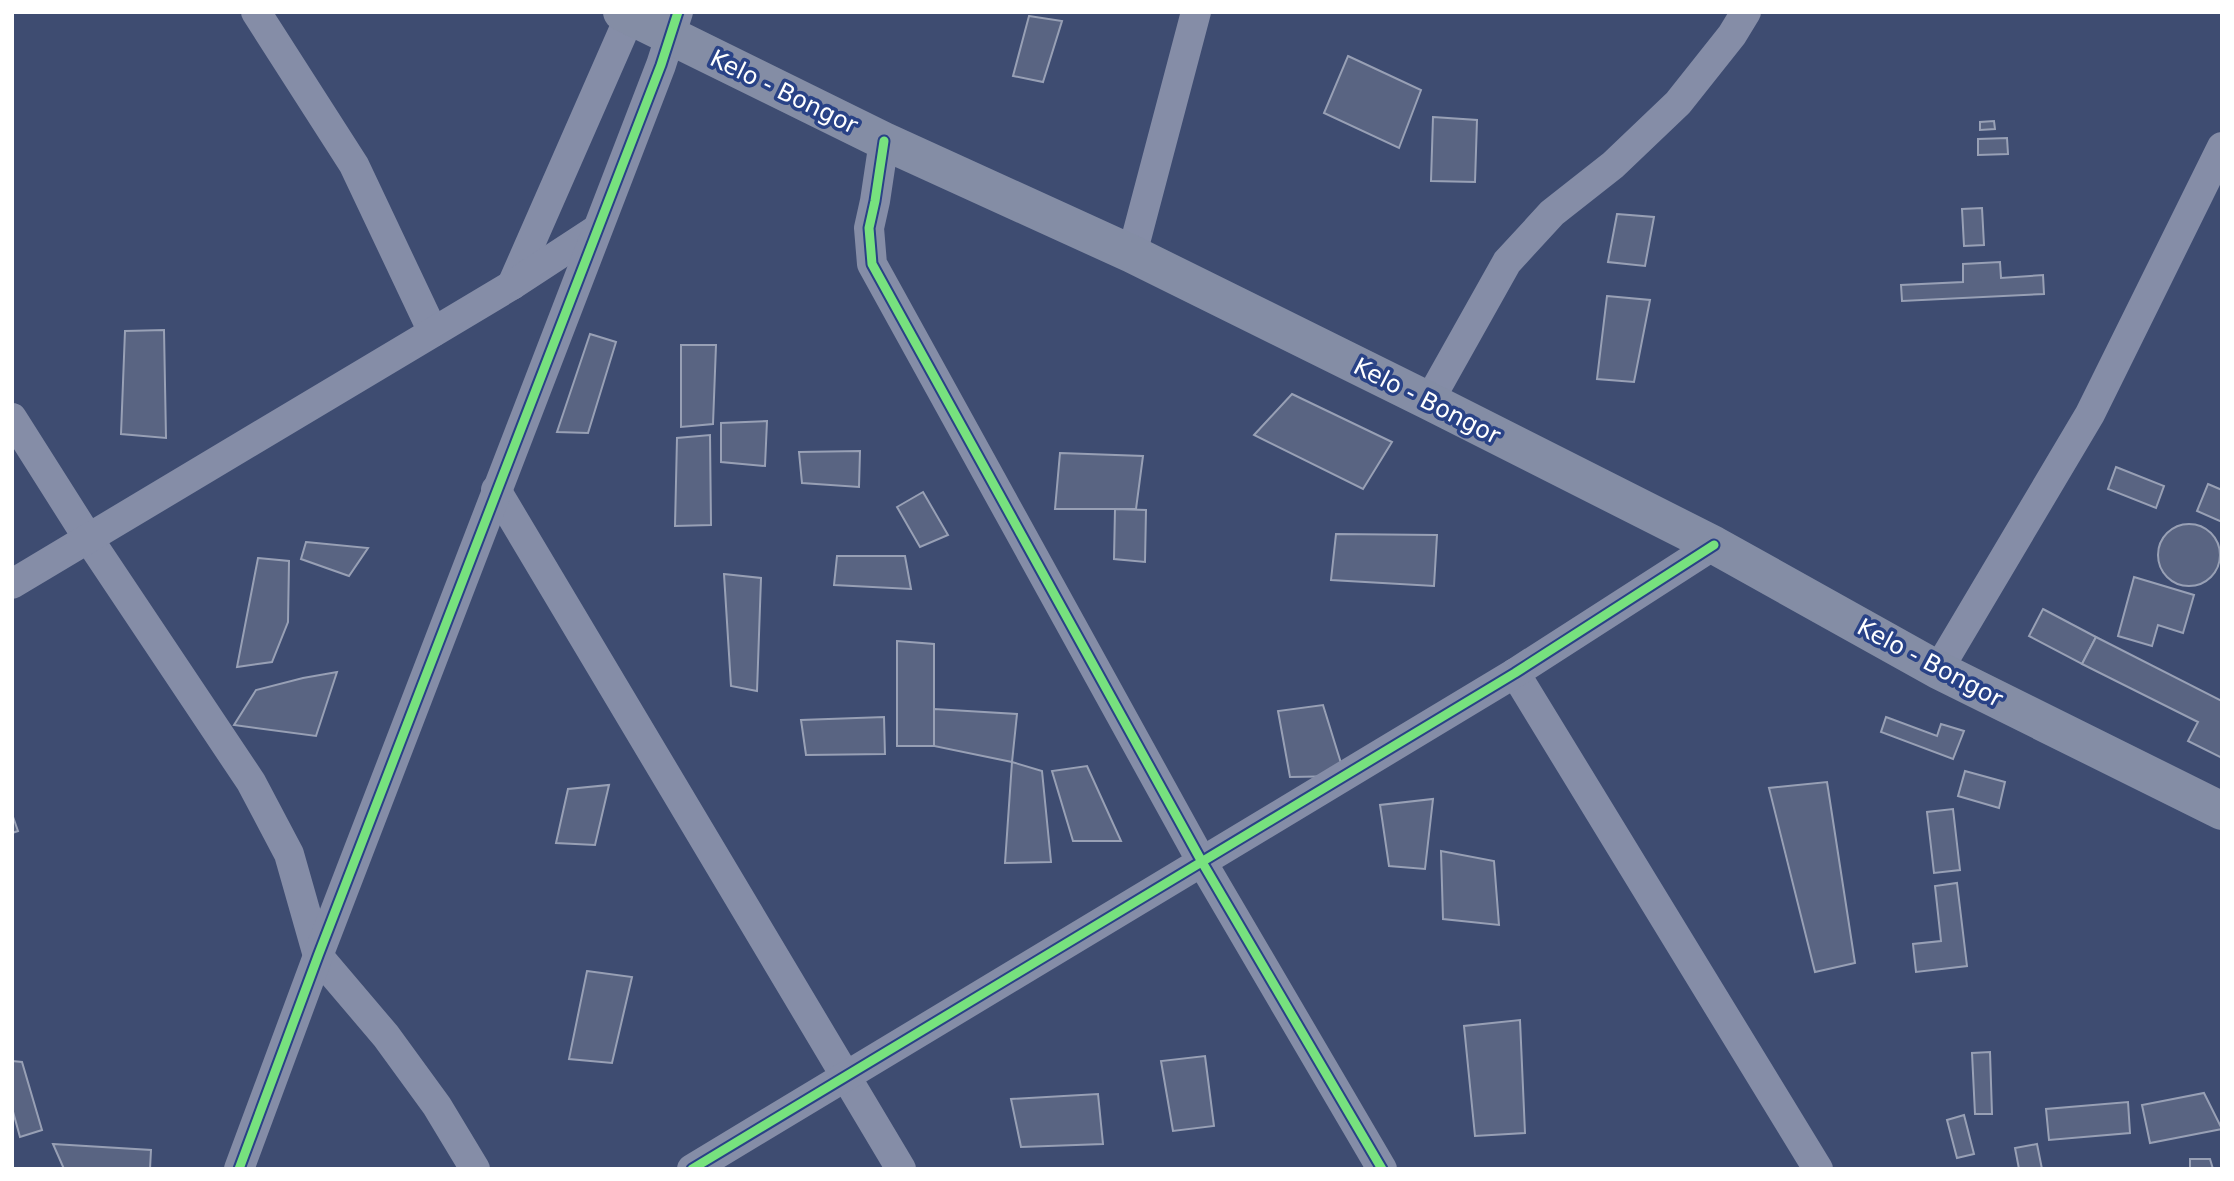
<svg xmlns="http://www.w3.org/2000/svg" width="2234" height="1181" viewBox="0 0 2234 1181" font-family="'DejaVu Sans',sans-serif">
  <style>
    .building { fill: #596482; stroke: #98a0b5; stroke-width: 2 }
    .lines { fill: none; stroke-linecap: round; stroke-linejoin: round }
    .street { stroke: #858da7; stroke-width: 30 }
    .highway { stroke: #848da5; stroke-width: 38 }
    .cycleway-casing { stroke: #294286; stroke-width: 13 }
    .cycleway { stroke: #77e17e; stroke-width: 9 }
    .labels { text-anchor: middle; stroke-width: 7; stroke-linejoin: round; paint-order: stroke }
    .street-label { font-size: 24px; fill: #fff; stroke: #294286 }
  </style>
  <rect width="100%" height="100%" fill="#3e4c71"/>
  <g class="building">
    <polygon points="1029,16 1062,21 1043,82 1013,76"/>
    <polygon points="1348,56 1421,90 1399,148 1324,113"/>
    <polygon points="1433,117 1477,120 1475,182 1431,181"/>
    <polygon points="1994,121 1995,129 1980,130 1980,122"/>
    <polygon points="2007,138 2008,154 1978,155 1978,139"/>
    <polygon points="1982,208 1984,245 1964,246 1962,209"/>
    <polygon points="1617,214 1654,217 1645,266 1608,262"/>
    <polygon points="2000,262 2001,278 2043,275 2044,294 1902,301 1901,285 1963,282 1963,264"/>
    <polygon points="1607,296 1650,300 1634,382 1597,379"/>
    <polygon points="164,330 166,438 121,434 125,331"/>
    <polygon points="590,334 616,342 588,433 557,432"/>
    <polygon points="681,345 716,345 713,424 681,427"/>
    <polygon points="1292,394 1392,442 1363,489 1254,435"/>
    <polygon points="767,421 765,466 721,462 721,423"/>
    <polygon points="710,435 711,525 675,526 677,438"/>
    <polygon points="860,451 859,487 802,483 799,452"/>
    <polygon points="1060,453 1143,456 1136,509 1055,509"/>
    <polygon points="2116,467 2164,486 2156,508 2108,489"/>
    <polygon points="2208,484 2222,490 2222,522 2197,511"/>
    <polygon points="923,492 948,535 920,547 897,507"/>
    <polygon points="1115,509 1146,510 1145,562 1114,559"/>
    <circle cx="2189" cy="555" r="31"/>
    <polygon points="1336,534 1437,535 1434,586 1331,580"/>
    <polygon points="306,542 368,548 349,576 301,559"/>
    <polygon points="837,556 905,556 911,589 834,585"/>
    <polygon points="258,558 289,561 288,622 272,662 237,667"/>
    <polygon points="724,574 761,578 757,691 731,686"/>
    <polygon points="2134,577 2194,595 2183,633 2158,625 2152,646 2118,636"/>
    <polygon points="2043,609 2096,637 2082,664 2029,636"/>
    <polygon points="2096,637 2222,701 2222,758 2188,741 2198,722 2082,664"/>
    <polygon points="897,641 934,644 934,746 897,746"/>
    <polygon points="337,672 316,736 234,725 256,690 303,678"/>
    <polygon points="1323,705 1345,776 1290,777 1278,711"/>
    <polygon points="934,709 1017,714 1012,762 934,746"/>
    <polygon points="884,717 885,754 806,755 801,720"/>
    <polygon points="1886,717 1937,736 1941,724 1964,731 1953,759 1881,732"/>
    <polygon points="1012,762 1042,771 1051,862 1005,863"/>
    <polygon points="1087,766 1121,841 1073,841 1052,771"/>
    <polygon points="1965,771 2005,782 1999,808 1958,796"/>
    <polygon points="1827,782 1855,963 1815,972 1769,788"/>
    <polygon points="609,785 595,845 556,843 568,789"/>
    <polygon points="1433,799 1425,869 1389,866 1380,805"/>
    <polygon points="1953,809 1960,870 1934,873 1927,812"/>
    <polygon points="12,814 18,831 12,833"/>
    <polygon points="1441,851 1494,861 1499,925 1443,919"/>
    <polygon points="1957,883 1967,966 1916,972 1913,944 1941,941 1935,886"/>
    <polygon points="587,971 632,977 612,1063 569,1059"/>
    <polygon points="1520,1020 1525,1133 1475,1136 1464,1026"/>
    <polygon points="1990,1052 1992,1114 1975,1114 1972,1053"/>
    <polygon points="1205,1056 1214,1126 1173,1131 1161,1061"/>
    <polygon points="12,1061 22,1062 42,1130 20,1137 12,1108"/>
    <polygon points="2204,1093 2222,1129 2150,1143 2142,1105"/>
    <polygon points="1098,1094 1103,1144 1021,1147 1011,1099"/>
    <polygon points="2128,1102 2130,1133 2049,1140 2046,1109"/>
    <polygon points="1964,1115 1974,1154 1957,1158 1947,1120"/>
    <polygon points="53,1144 151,1150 150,1169 64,1169"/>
    <polygon points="2037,1144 2042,1169 2019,1169 2015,1148"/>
    <polygon points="2190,1159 2210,1159 2213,1169 2190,1169"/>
  </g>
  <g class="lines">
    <g class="street">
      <polyline points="256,12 354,165 433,332"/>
      <polyline points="884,141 875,201 869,228 872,264 1202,862 1382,1169"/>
      <polyline points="1132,254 1196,12"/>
      <polyline points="512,285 630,16"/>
      <polyline points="1429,401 1507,262 1552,213 1613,165 1678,103 1732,35 1746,12"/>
      <polyline points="12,418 88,538 251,782 289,854 318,956 386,1036 437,1106 475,1169"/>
      <polyline points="496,490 901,1169"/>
      <polyline points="12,584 512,285 596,230"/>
      <polyline points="1938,670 2090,414 2222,147"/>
      <polyline points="1515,673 1818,1169"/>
      <polyline points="239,1169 318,956 661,65 678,12"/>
      <polyline points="692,1169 1515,673 1714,545"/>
    </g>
    <polyline class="highway" points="622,12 884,141 1132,254 1429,401 1714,545 1938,670 2222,811"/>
    <g class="cycleway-casing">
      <g id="cycleway">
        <polyline points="884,141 875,201 869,228 872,264 1202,862 1382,1169"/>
        <polyline points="239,1169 318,956 661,65 678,12"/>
        <polyline points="692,1169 1515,673 1714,545"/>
      </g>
    </g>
    <use href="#cycleway" class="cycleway"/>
  </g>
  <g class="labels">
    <g class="street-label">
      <text transform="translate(784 92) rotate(26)" y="8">Kelo - Bongor</text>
      <text transform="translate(1427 401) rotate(27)" y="8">Kelo - Bongor</text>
      <text transform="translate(1930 663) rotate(28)" y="8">Kelo - Bongor</text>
    </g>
  </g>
  <rect width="2234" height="1181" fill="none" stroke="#ffffff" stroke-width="28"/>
</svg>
